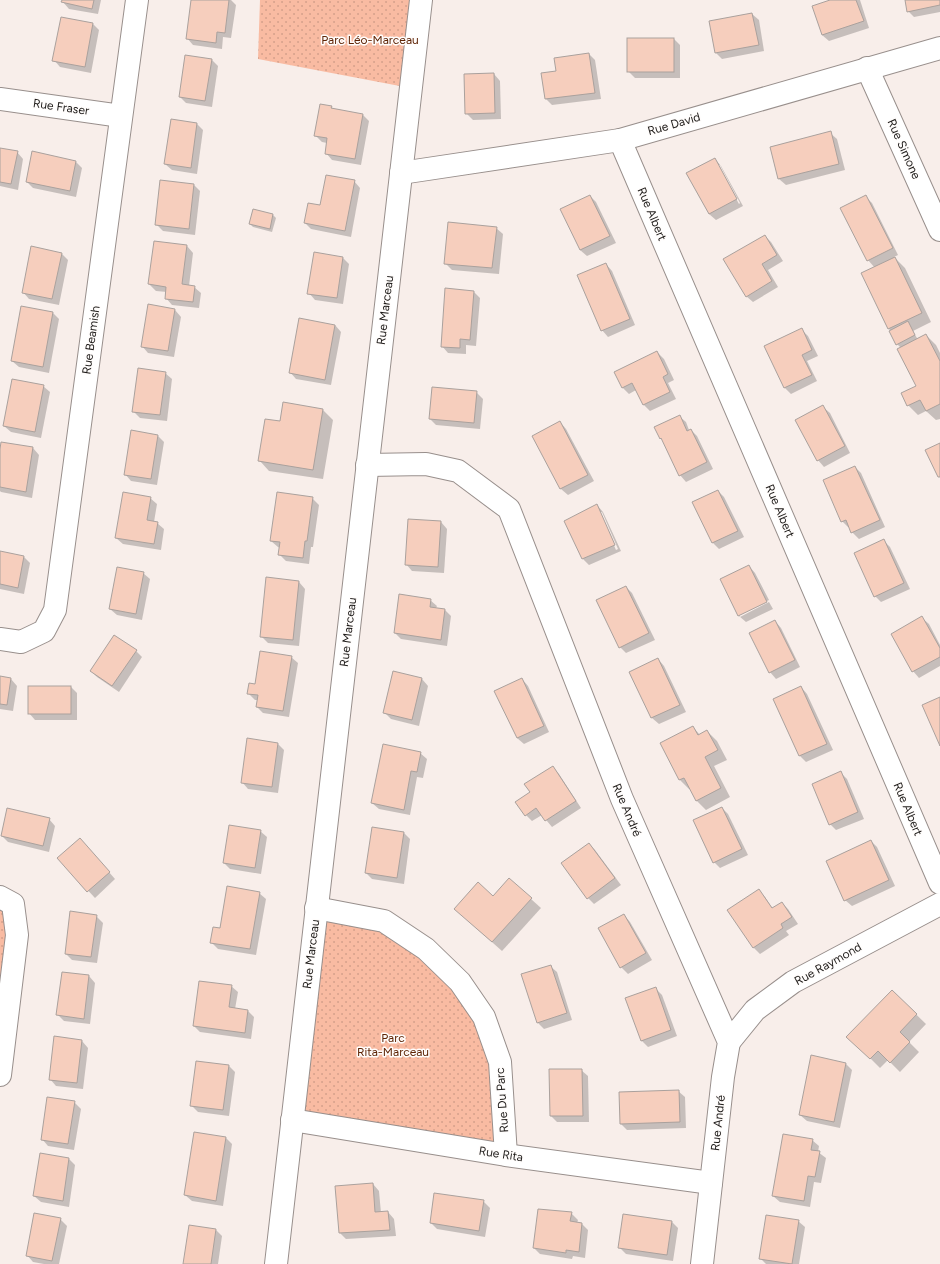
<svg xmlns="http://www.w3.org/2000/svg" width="940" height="1264" viewBox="0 0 940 1264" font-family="Figtree,sans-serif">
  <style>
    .grass { fill: url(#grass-dots) }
    .shadow { fill: #0003; fill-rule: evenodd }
    .building { fill: #f6cebd; stroke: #aaa19d }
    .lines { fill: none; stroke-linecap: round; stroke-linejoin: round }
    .minor-casing { stroke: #988f8c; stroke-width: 24 }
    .minor { stroke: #fff; stroke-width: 22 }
    .labels { text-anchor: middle; stroke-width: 3; stroke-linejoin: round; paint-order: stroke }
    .park-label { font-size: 12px; fill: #5f2506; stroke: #fffdfc }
    .street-label { font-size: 12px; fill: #1e1b19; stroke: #fffdfc }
  </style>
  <defs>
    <pattern id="grass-dots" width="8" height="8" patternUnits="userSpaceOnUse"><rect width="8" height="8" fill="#f9bba2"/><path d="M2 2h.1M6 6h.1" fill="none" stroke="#d5a08b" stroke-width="1.8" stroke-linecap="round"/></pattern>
  </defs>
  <rect width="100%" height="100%" fill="#f8eeea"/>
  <g class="grass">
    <polygon points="260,0 416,0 405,87 258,59"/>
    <polygon points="0,897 13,904 0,1075"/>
    <polygon points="316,908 384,921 460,982 500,1062 498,1153 292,1120"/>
  </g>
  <g class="shadow">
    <polygon points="63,0 101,0 98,14 69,9 63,2"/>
    <polygon points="192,0 231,0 236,5 231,38 223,37 222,49 193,45 187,38"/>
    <polygon points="833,0 860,0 869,28 829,41 822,35"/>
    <polygon points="906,0 940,0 940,12 914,17 908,11"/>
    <polygon points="752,14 759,20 764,51 722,59 716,53"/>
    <polygon points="93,24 99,30 91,73 60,67 54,60"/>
    <polygon points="674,39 680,45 680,78 635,78 628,71"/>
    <polygon points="589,54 595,60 601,99 552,105 546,99 557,72"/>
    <polygon points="212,60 218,66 212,107 186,103 180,97"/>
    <polygon points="494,74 500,81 501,119 473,120 466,113"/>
    <polygon points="331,107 334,109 363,115 369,121 361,165 332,160 326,153 327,143 322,142 315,135"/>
    <polygon points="171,120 197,124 203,130 197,174 172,170 165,164"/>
    <polygon points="830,133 837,139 845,170 786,185 779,179 771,147"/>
    <polygon points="0,149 17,152 23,159 18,190 0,186"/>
    <path d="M715 159 721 166 743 206 716 220 709 214 687 174ZM718 165H720L740 203 739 204Z"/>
    <polygon points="76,162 82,168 76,197 33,188 27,182"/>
    <polygon points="354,181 360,188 351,237 311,229 305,223 321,207"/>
    <polygon points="194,185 200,191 195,235 163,231 156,224"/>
    <polygon points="590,196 596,202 616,243 587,256 580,250"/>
    <polygon points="865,196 872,203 898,255 894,257 905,268 931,322 913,331 918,340 926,335 936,345 940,353 940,419 936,420 926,411 918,415 908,405 917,386 901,348 897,344 891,331 888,328 875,268 868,260"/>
    <polygon points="254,210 273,215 276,218 272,232 253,227 250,224"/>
    <polygon points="496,228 503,234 499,274 452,270 445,263"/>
    <polygon points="765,236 771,242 783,261 768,270 778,287 753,302 746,296"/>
    <polygon points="187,246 193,253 189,286 194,287 201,293 199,308 172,305 166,298 167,292 156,291 149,284"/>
    <polygon points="61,253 68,260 59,305 29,299 23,292"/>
    <polygon points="315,254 343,258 349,264 343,304 315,300 309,293"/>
    <polygon points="606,264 612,271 635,325 608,337 602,330"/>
    <polygon points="474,292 480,298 476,346 466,345 466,354 448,353 442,346"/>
    <polygon points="149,305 175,310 181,317 174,357 148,353 142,346"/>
    <polygon points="53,313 59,319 49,373 19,367 12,361"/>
    <polygon points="335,325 341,332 331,385 296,379 290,372"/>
    <polygon points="802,330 808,336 818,356 807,361 817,381 791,394 784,387"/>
    <polygon points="657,352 664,359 674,380 668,383 676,399 650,411 643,404 636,390 629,394 622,387"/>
    <polygon points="165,373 172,379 167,421 140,418 133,411"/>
    <polygon points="43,386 50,392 41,438 11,432 4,426"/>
    <polygon points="476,392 483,399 480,429 436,425 430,419"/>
    <polygon points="284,404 323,410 333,420 323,479 269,471 260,461 280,422"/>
    <polygon points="823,407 830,413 850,453 824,467 818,460"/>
    <polygon points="679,416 686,422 689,430 691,430 697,436 713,469 686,482 680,475 664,442 661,438"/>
    <polygon points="560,422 566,429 594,481 568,495 561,489 534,436"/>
    <polygon points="158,436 164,442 157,485 131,481 125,474"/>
    <polygon points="2,443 33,448 39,455 32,498 1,492 0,491 0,455"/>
    <polygon points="855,467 861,473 885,527 859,539 852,532 850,527 848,527 842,521"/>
    <polygon points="718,491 724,497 744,537 719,549 713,543 693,503"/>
    <polygon points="150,498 157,504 154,522 157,523 164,529 161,550 123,544 116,538"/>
    <polygon points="312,498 319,505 313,547 311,547 309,564 286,561 279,554 280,548 278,547 271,541"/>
    <path d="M597 505 603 512 621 551 589 565 583 559ZM599 512H602L618 549 616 550Z"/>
    <polygon points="441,522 447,529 444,573 412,571 406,564"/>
    <polygon points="884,541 890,547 910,589 881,602 875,596"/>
    <polygon points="0,552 24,557 30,563 24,594 0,589"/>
    <polygon points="749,566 755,573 769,600 740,614 740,617 769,602 773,609 746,622 739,616 722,580"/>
    <polygon points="143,573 150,579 142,620 117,615 110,609"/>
    <polygon points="267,578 299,582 305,589 299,646 268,643 261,636"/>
    <polygon points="626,587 632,593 655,640 626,653 620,647"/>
    <polygon points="430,600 437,606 436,608 445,610 451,616 447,646 401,639 395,633"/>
    <polygon points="922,618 929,624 940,645 940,666 919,678 913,671"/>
    <polygon points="775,621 781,628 800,667 776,679 770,672"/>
    <polygon points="136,651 142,657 119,692 97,677 91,671"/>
    <polygon points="291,657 298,663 289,717 263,713 257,707 258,700 255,700 248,693 255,685"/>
    <polygon points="658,659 664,666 686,712 659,724 652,718 631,672"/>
    <polygon points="394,672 422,679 428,686 419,726 391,719 384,712"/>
    <polygon points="0,677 11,679 17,686 13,711 0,709"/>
    <polygon points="522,679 528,686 549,732 524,744 517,738"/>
    <polygon points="29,687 71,687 77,693 77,720 35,720 29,713"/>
    <polygon points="801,687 807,694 833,750 806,762 800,756 774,700"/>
    <polygon points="693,727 700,735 707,731 717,741 727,760 714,766 730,797 706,810 696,800 690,789 689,789 679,779"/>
    <polygon points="278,744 284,750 278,793 248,789 242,782"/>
    <polygon points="420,753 427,759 423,778 417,777 410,815 379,809 372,803"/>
    <polygon points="552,767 559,774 581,808 552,827 542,815 532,821 526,815 531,792"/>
    <polygon points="841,773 847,779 864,819 836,830 830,824"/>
    <polygon points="722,808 728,814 748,855 720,868 714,862"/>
    <polygon points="49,819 55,826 49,852 8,842 2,836"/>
    <polygon points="260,831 267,837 261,874 230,869 224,863"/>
    <polygon points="404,833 410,839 404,884 372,879 366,873"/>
    <polygon points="871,841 877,847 895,886 852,906 845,900"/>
    <polygon points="589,844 595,850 621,885 594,904 588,898"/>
    <polygon points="86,846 115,879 95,898 58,858"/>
    <polygon points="759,891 765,897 773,909 782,903 788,909 798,924 786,931 789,935 760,954 754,948"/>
    <polygon points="259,893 266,899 256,955 218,949 211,942 221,930"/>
    <polygon points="493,897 531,899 541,908 502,951 465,918"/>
    <polygon points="624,915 630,922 652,960 628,974 621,967"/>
    <polygon points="96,916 103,923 97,963 72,960 66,954"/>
    <polygon points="550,966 557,972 572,1020 544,1029 538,1023"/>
    <polygon points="63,973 89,976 95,983 90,1024 64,1021 57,1014"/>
    <polygon points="231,986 238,992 235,1009 248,1011 254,1017 251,1039 200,1032 194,1026"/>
    <polygon points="655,988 662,995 677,1036 648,1047 641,1040"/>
    <polygon points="892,991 926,1024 909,1042 919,1052 900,1072 888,1060 880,1068 848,1036"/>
    <polygon points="55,1038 82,1041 88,1048 83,1089 56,1086 50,1079"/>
    <polygon points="846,1064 852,1070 840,1128 807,1121 800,1115"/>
    <polygon points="229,1066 235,1072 229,1116 198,1112 191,1105"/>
    <polygon points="581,1070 588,1076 589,1122 557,1122 551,1116"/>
    <polygon points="678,1091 685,1097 686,1128 627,1130 621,1124 620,1093"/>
    <polygon points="74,1102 81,1109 74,1150 48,1146 42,1139"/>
    <polygon points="195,1133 226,1138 232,1144 223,1206 192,1201 185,1195"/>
    <polygon points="812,1140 819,1146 818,1152 826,1158 821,1183 814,1182 810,1207 780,1202 773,1196"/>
    <polygon points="40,1154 69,1159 75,1165 69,1207 41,1202 34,1196"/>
    <polygon points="373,1184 379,1191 381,1213 388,1212 394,1219 396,1236 346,1239 340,1233"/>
    <polygon points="483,1201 490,1208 485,1237 437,1229 431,1223"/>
    <polygon points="571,1213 578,1220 577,1223 582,1224 588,1230 585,1258 573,1256 572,1259 540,1254 534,1248"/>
    <polygon points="60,1219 67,1226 59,1264 44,1264 33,1262 27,1255"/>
    <polygon points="798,1221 805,1227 799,1264 766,1264 760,1258"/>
    <polygon points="672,1222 678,1228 673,1261 626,1254 619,1247"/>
    <polygon points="216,1230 222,1236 218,1264 184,1264"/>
  </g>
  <g class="building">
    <polygon points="62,0 94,0 92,9 61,2"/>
    <polygon points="191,0 229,0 225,33 217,32 216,43 186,39"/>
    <polygon points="830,0 856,0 864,21 822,35 812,6"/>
    <polygon points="905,0 940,0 940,5 907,12"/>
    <polygon points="752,13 759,45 715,53 709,21"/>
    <polygon points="61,17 93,23 85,67 52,61"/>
    <rect x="627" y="38" width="47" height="34"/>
    <polygon points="589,53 595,93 545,99 541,73 556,71 554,58"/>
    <polygon points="185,55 212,59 205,101 179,97"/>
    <polygon points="494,73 495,113 465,114 464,74"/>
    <polygon points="320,104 332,106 331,108 363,114 355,159 325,154 327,138 314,136"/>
    <polygon points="171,119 197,123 191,168 164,164"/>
    <polygon points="831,131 839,164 778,179 770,147"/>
    <polygon points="0,148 18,151 11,184 0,182"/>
    <polygon points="32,151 76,161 70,191 26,182"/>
    <polygon points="715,158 737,199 709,214 686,173"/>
    <polygon points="326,175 355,180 345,231 304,223 308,203 320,205"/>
    <polygon points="160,180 194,184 189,229 155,225"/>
    <polygon points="590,195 610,236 580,250 560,209"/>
    <polygon points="866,195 893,248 867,261 840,208"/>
    <polygon points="253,209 273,214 270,229 249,224"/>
    <polygon points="448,222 497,227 492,268 444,264"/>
    <polygon points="765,235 777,255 762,264 772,281 746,297 723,259"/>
    <polygon points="154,241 187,245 182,284 195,286 193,302 165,299 166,287 148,284"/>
    <polygon points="31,246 62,253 52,299 22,293"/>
    <polygon points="314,252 343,257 337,298 307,294"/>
    <polygon points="895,257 922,313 888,329 861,273"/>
    <polygon points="606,263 630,319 601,331 577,275"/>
    <polygon points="445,288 474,291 470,340 460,339 460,348 441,347"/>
    <polygon points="148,304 175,309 168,351 141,347"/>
    <polygon points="21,306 53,312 43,367 11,361"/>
    <polygon points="299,318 335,325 325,380 289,373"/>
    <polygon points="908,321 915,335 896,345 889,331"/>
    <polygon points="802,328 812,350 802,355 812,375 784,388 764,346"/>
    <polygon points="926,334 940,361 940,404 926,411 920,400 907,406 901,393 916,386 897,349"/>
    <polygon points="657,351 668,374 663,377 670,392 643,405 632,383 622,388 614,372"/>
    <polygon points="138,368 166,372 160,415 132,412"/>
    <polygon points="12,379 44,385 35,432 3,426"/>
    <polygon points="432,387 477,391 474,423 429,419"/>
    <polygon points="283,402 323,409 313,470 258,461 265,419 280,421"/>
    <polygon points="823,405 845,446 817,461 795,420"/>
    <polygon points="680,415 687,431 691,429 707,462 679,476 661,438 660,439 654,427"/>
    <polygon points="560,421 588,475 560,489 532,436"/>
    <polygon points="131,430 158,435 151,479 124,475"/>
    <polygon points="1,442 33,447 26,492 0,487 0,449"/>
    <polygon points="940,443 940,477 938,477 925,450"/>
    <polygon points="855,466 880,520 851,533 846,520 841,522 823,480"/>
    <polygon points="718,490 738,531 712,543 692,502"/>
    <polygon points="123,492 151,497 147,520 158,522 154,544 115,538"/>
    <polygon points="277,492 313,497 307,541 305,541 303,558 278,555 280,542 270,541"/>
    <polygon points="597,504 615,545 582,559 564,521"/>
    <polygon points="408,519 441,521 438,567 405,565"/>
    <polygon points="884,539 904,583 874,597 854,553"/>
    <polygon points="0,551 24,556 18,588 0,584"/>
    <polygon points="749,565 767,602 738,616 720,579"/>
    <polygon points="117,567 144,572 136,614 109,609"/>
    <polygon points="266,577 299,581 293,640 260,637"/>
    <polygon points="626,586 649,633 619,648 596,600"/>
    <polygon points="399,594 431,599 430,607 445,609 441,640 394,633"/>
    <polygon points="922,616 940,648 940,657 912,672 891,634"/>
    <polygon points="775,620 795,660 769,673 749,633"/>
    <polygon points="114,635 137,650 112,686 90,671"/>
    <polygon points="260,651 292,656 283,711 256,707 258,695 247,694 249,683 255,684"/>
    <polygon points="658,658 680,705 651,718 629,672"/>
    <polygon points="393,671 422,678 412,720 383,713"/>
    <polygon points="0,676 11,678 7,705 0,704"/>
    <polygon points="522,678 544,726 517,738 494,691"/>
    <rect x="28" y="686" width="43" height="28"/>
    <polygon points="801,686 827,744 799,756 773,699"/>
    <polygon points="940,697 940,746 922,705"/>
    <polygon points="693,726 698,735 707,730 718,750 705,757 721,788 696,801 684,778 679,780 660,743"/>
    <polygon points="247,738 278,743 272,787 241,783"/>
    <polygon points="383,744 421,752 417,772 411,771 404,810 371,803"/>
    <polygon points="553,766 576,801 545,821 536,808 525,816 515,802 530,792 524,784"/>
    <polygon points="841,771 858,812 829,825 812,784"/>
    <polygon points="722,807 742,849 713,863 693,820"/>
    <polygon points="7,808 50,818 43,846 1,836"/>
    <polygon points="229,825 261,830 255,868 223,863"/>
    <polygon points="372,827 404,832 397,878 365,873"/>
    <polygon points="80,838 110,872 87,892 57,858"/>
    <polygon points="871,840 889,880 844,901 826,861"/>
    <polygon points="589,843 615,878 587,899 561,863"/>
    <polygon points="509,878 532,898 492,942 454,909 478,882 493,896"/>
    <polygon points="227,886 260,892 250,949 210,943 213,927 220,928"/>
    <polygon points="759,889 772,908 782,902 792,917 781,924 783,928 753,948 727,910"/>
    <polygon points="70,911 97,915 91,957 65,954"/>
    <polygon points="624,914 646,953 620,968 598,928"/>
    <polygon points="551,965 567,1013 537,1023 521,974"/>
    <polygon points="62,972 89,975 84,1019 56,1015"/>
    <polygon points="199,981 232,985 229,1007 248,1010 245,1033 193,1026"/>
    <polygon points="656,987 671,1030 641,1041 625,998"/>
    <polygon points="892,990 917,1014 900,1032 910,1042 890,1063 878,1051 870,1059 846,1037"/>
    <polygon points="54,1036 82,1040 77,1083 49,1080"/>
    <polygon points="811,1055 846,1063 834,1122 799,1115"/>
    <polygon points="196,1061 229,1065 223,1110 190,1106"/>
    <polygon points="549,1069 582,1069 583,1116 550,1116"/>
    <polygon points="679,1090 680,1122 620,1124 619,1092"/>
    <polygon points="47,1097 75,1101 68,1144 41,1140"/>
    <polygon points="194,1132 226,1137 216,1201 184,1195"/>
    <polygon points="783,1134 813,1139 811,1150 820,1151 815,1177 808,1176 804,1201 772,1196"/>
    <polygon points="40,1153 69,1158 63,1201 33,1196"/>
    <polygon points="373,1183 375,1212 388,1211 390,1230 339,1233 335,1186"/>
    <polygon points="434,1193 484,1200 479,1231 430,1223"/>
    <polygon points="538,1209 572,1212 570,1221 582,1223 579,1252 566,1250 566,1253 533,1248"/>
    <polygon points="34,1213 61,1218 52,1261 26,1256"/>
    <polygon points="623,1214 672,1221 667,1255 618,1248"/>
    <polygon points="766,1215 799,1220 792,1264 759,1259"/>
    <polygon points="189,1225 216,1229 211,1264 183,1264"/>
  </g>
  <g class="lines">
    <g class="minor-casing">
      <g id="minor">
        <polyline points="867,68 940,230"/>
        <polyline points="0,99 121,116"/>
        <polyline points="620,140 940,883"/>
        <polyline points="401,173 620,140 940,48"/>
        <polyline points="367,465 426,464 458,471 509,509 622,799 729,1042 723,1077 702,1264"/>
        <polyline points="0,639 21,642 44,631 55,610 137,0"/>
        <polyline points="0,897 13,904 17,935 0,1075"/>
        <polyline points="316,908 384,921 426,949 460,982 484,1017 500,1062 506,1155"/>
        <polyline points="729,1042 755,1010 793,982 940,904"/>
        <polyline points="292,1120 506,1155 711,1183"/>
        <polyline points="276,1264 421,0"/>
      </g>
    </g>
    <use href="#minor" class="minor"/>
  </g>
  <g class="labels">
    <g class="park-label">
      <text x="370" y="44">Parc Léo-Marceau</text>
      <text x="393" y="1042">Parc<tspan x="393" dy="14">Rita-Marceau</tspan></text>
    </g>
    <g class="street-label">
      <text transform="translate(61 107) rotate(8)" y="4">Rue Fraser</text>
      <text transform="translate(674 124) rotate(-16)" y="4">Rue David</text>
      <text transform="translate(904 149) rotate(66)" y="4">Rue Simone</text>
      <text transform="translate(652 214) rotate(67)" y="4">Rue Albert</text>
      <text transform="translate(385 310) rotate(-83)" y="4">Rue Marceau</text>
      <text transform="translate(91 340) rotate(-82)" y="4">Rue Beamish</text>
      <text transform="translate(780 511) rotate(67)" y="4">Rue Albert</text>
      <text transform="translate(348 632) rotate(-83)" y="4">Rue Marceau</text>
      <text transform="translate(908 809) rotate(67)" y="4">Rue Albert</text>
      <text transform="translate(627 810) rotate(67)" y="4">Rue André</text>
      <text transform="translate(311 954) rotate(-83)" y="4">Rue Marceau</text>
      <text transform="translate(828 964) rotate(-29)" y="4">Rue Raymond</text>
      <text transform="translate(502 1100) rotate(-94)" y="4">Rue Du Parc</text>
      <text transform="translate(718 1123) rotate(-84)" y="4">Rue André</text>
      <text transform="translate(501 1154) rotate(9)" y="4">Rue Rita</text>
    </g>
  </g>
</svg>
